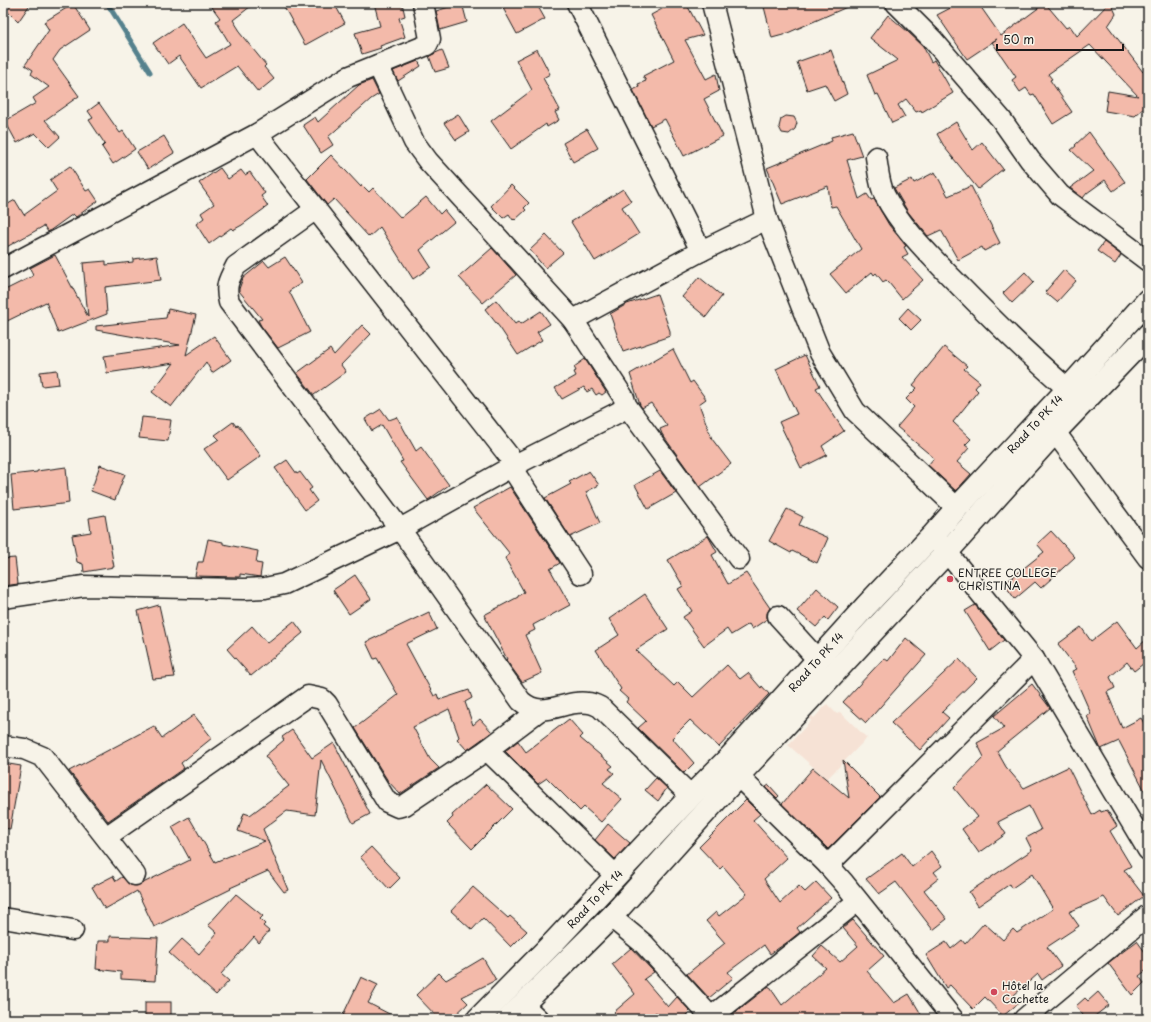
<svg xmlns="http://www.w3.org/2000/svg" width="1151" height="1022" viewBox="0 0 1151 1022" font-family="'Playpen Sans',sans-serif">
  <style>
    .built { fill: #f6e2d5 }
    .lines { fill: none; stroke-linecap: round; stroke-linejoin: round }
    .stream { stroke: #54818d; stroke-width: 5 }
    .building { fill: #f3baaa; stroke: #1c1c1c }
    .minor-casing { stroke: #1c1c1c; stroke-width: 23 }
    .secondary-casing { stroke: #1c1c1c; stroke-width: 25 }
    .minor { stroke: #f7f3e8; stroke-width: 20 }
    .secondary { stroke: #f7f3e8; stroke-width: 22 }
    .poi-dot { fill: #d1495b; stroke: #f7f3e8; stroke-width: 1.5 }
    .labels { text-anchor: middle; stroke-width: 3; stroke-linejoin: round; paint-order: stroke }
    .street-label { font-size: 11px; fill: #1c1c1c; stroke: #f7f3e8 }
    .poi-label { font-size: 11px; fill: #1c1c1c; stroke: #f7f3e8; text-anchor: start }
  </style>
  <rect width="100%" height="100%" fill="#f7f3e8"/>
  <filter id="ink" filterUnits="userSpaceOnUse"><feTurbulence type="fractalNoise" baseFrequency=".025" numOctaves="2"/><feDisplacementMap in="SourceGraphic" scale="8" xChannelSelector="R" yChannelSelector="G"/><feConvolveMatrix kernelMatrix="1 2 1 2 8 2 1 2 1" color-interpolation-filters="sRGB"/></filter>
  <g filter="url(#ink)">
    <polygon class="built" points="827,704 837,714 840,712 867,738 827,779 788,745 811,721 809,718 812,716 814,718"/>
    <g class="lines">
      <polyline class="stream" points="107,3 150,72"/>
    </g>
    <g class="building">
      <polygon points="13,3 31,3 18,22 6,10"/>
      <polygon points="209,3 255,3 233,20 240,31 239,32 266,65 264,67 274,79 258,92 237,66 201,88 179,56 168,64 153,43 182,23 206,58 230,44 216,21 220,18"/>
      <polygon points="282,3 334,3 345,23 305,45"/>
      <polygon points="374,3 402,3 405,16 399,18 405,37 380,46 381,48 362,54 355,33 380,26"/>
      <polygon points="462,3 467,22 440,30 436,11"/>
      <polygon points="512,3 536,3 545,19 517,34 503,8"/>
      <polygon points="673,3 686,3 703,35 685,40 706,79 716,74 719,91 704,99 723,136 684,156 665,119 651,126 633,90 639,87 638,84 646,81 643,76 674,60 651,15"/>
      <polygon points="763,3 856,3 783,35 772,38"/>
      <polygon points="960,3 978,3 1001,36 1045,3 1066,28 1070,26 1077,36 1109,3 1111,3 1116,14 1108,26 1143,72 1148,68 1148,107 1147,105 1135,116 1105,111 1108,91 1138,96 1090,45 1048,74 1052,79 1050,80 1072,112 1053,124 1034,94 1031,95 1026,88 1020,92 1012,80 1016,77 992,42 997,39 967,59 937,15"/>
      <polygon points="73,4 90,30 60,50 53,60 79,96 45,120 60,137 49,147 35,133 17,143 5,121 36,103 33,98 49,87 31,74 33,70 25,65 49,30 44,22"/>
      <polygon points="888,15 907,31 923,46 931,62 934,60 953,93 922,112 921,110 916,112 906,99 898,105 905,117 892,123 878,94 875,95 867,75 898,60 870,38"/>
      <polygon points="537,49 550,74 543,78 560,110 555,112 559,120 547,127 546,124 511,149 491,121 532,90 516,60"/>
      <polygon points="442,50 449,68 435,72 429,56"/>
      <polygon points="831,50 847,94 834,101 825,84 807,90 797,62"/>
      <polygon points="418,61 421,66 398,81 393,71"/>
      <polygon points="372,80 379,94 371,99 328,137 333,145 321,153 303,125 315,117 318,122 359,85"/>
      <polygon points="99,103 120,133 123,131 135,149 113,164 102,147 105,144 89,120 93,118 88,111"/>
      <polygon points="458,114 469,132 456,140 444,123"/>
      <polygon points="786,116 794,117 797,123 795,129 789,134 782,133 779,127 781,119"/>
      <polygon points="956,122 973,150 982,142 1003,169 978,189 945,148 937,134"/>
      <polygon points="587,129 598,148 573,162 563,143"/>
      <polygon points="853,131 862,156 847,160 859,199 867,194 871,200 874,199 889,225 906,246 904,247 908,254 902,257 923,280 902,299 889,283 886,280 883,282 876,273 874,275 872,272 846,293 830,274 861,249 836,206 831,207 828,186 782,204 767,168 832,141 831,137"/>
      <polygon points="1089,132 1125,182 1113,191 1105,180 1087,193 1083,198 1070,188 1093,171 1071,150 1076,146 1075,145"/>
      <polygon points="164,136 174,153 148,169 137,152"/>
      <polygon points="331,155 361,187 362,185 369,192 373,188 401,218 426,197 440,214 444,210 454,222 420,250 431,267 413,279 380,227 369,237 334,199 327,205 307,179"/>
      <polygon points="70,166 86,191 90,189 98,201 76,217 73,214 48,232 44,226 3,249 3,207 15,200 24,215 57,191 50,180"/>
      <polygon points="220,168 228,179 241,170 245,175 250,172 265,193 261,196 268,206 242,225 233,230 231,228 209,244 196,224 204,218 201,213 214,204 199,183"/>
      <polygon points="935,172 948,196 971,186 1000,243 984,251 982,247 958,260 941,230 928,236 908,212 894,188 912,179 914,183"/>
      <polygon points="511,185 529,203 524,208 526,210 515,220 514,219 513,220 509,214 503,218 491,206"/>
      <polygon points="623,189 631,201 622,207 639,234 595,261 571,222"/>
      <polygon points="546,235 563,253 545,268 530,250"/>
      <polygon points="1104,242 1121,255 1115,264 1097,251"/>
      <polygon points="492,248 516,275 483,303 459,277"/>
      <polygon points="55,255 88,317 83,263 106,261 106,265 133,262 133,259 157,256 161,280 105,287 107,314 58,333 46,302 3,323 3,291 33,276 30,268"/>
      <polygon points="285,257 302,283 289,291 310,332 278,348 261,326 258,320 262,319 239,291 239,289 243,278 264,261 269,267"/>
      <polygon points="1064,270 1076,281 1057,302 1045,292"/>
      <polygon points="1025,272 1034,282 1012,303 1003,293"/>
      <polygon points="699,277 722,296 706,317 682,297"/>
      <polygon points="657,294 670,331 670,336 623,352 610,314 627,304"/>
      <polygon points="496,300 515,324 519,321 521,324 541,311 550,324 537,332 542,340 518,355 500,328 485,309"/>
      <polygon points="908,308 921,320 911,330 899,318"/>
      <polygon points="168,309 196,315 186,355 214,336 231,360 212,373 206,362 171,407 152,392 174,363 107,373 104,356 180,345 96,330 96,326 166,318"/>
      <polygon points="362,325 371,334 341,365 346,372 314,395 297,373 330,349 334,355"/>
      <polygon points="944,347 967,366 964,369 980,382 975,388 978,391 953,422 971,439 965,445 969,448 957,462 971,474 956,491 928,465 934,458 897,427 914,407 906,399 917,388 913,385"/>
      <polygon points="673,349 690,383 693,381 706,399 699,404 712,439 731,464 700,487 662,434 660,429 667,426 651,403 642,408 640,405 630,374"/>
      <polygon points="805,355 820,386 816,388 844,431 822,446 827,455 801,468 779,422 797,414 776,369"/>
      <polygon points="585,359 606,392 602,395 599,393 596,395 592,389 587,392 584,387 562,399 555,388 576,376 574,372 576,371 574,367"/>
      <polygon points="57,370 59,384 42,386 40,372"/>
      <polygon points="381,409 389,420 397,417 416,451 421,447 449,485 428,500 400,462 403,461 382,425 372,431 365,419"/>
      <polygon points="142,417 171,420 168,441 139,438"/>
      <polygon points="233,422 236,426 238,425 261,456 227,480 204,449 219,439 215,435"/>
      <polygon points="287,460 297,474 300,472 312,488 309,490 317,501 305,510 275,468"/>
      <polygon points="100,465 125,474 115,500 91,491"/>
      <polygon points="66,467 69,503 39,507 39,506 14,509 11,475 37,472 37,471"/>
      <polygon points="589,471 599,485 586,492 600,523 570,537 545,498 571,484 569,482"/>
      <polygon points="660,471 676,493 648,509 635,485"/>
      <polygon points="510,487 560,563 550,569 570,605 533,625 535,630 525,635 542,673 522,682 506,660 507,659 484,615 518,597 518,596 524,592 505,558 510,554 473,508"/>
      <polygon points="787,509 803,517 799,525 828,538 817,563 792,551 791,553 769,541"/>
      <polygon points="105,515 114,567 84,572 83,564 77,562 72,535 91,532 89,518"/>
      <polygon points="1051,531 1075,557 1041,588 1035,582 1015,599 1004,584 1044,552 1037,544"/>
      <polygon points="708,536 717,552 712,555 728,584 746,573 770,608 767,613 767,619 752,629 749,624 731,635 727,629 704,646 683,617 692,611 678,589 683,586 668,560"/>
      <polygon points="208,539 223,542 223,544 258,551 256,563 262,564 260,577 240,574 240,577 195,576 198,562 203,562"/>
      <polygon points="15,558 18,584 3,586 3,559"/>
      <polygon points="355,575 371,599 349,614 333,590"/>
      <polygon points="817,588 838,607 828,620 825,617 816,627 797,611"/>
      <polygon points="645,594 668,629 636,650 674,686 678,682 693,697 727,665 740,679 748,673 761,688 762,686 769,694 719,747 690,720 672,738 694,763 684,773 638,728 646,721 626,702 628,699 619,691 621,689 596,650 619,635 609,619"/>
      <polygon points="159,605 175,677 153,679 138,611"/>
      <polygon points="975,605 1004,640 990,651 965,611"/>
      <polygon points="429,612 437,629 406,644 434,696 437,694 439,700 469,690 472,698 465,702 473,725 480,719 492,732 467,750 457,739 459,737 449,709 413,727 430,759 439,768 400,794 388,781 355,728 398,695 377,658 374,659 366,642"/>
      <polygon points="294,621 303,633 251,676 227,649 252,626 267,643"/>
      <polygon points="1117,621 1137,648 1148,638 1148,660 1134,671 1127,662 1110,677 1115,688 1107,692 1122,728 1141,718 1148,730 1148,797 1119,741 1101,749 1100,747 1087,716 1091,714 1072,671 1077,669 1058,644 1081,627 1091,641"/>
      <polygon points="906,638 926,655 866,723 843,702 884,658 888,661"/>
      <polygon points="959,659 977,678 942,712 949,718 920,750 891,723"/>
      <polygon points="1032,684 1050,708 997,751 1006,767 1024,788 1068,767 1092,815 1100,810 1101,812 1107,810 1117,826 1110,831 1131,866 1124,870 1144,896 1118,916 1104,897 1069,912 1079,926 1047,947 1061,966 1042,980 1038,974 1014,995 1020,1002 1003,1016 985,997 973,1009 950,985 946,988 926,955 946,942 951,949 962,940 965,944 984,923 1003,940 1013,929 1017,933 1053,909 1032,874 1012,888 1010,884 978,906 969,892 1032,850 1026,838 1041,830 1029,806 998,822 1006,834 979,853 962,829 978,817 954,788 984,757 977,743 1004,728 994,716"/>
      <polygon points="194,715 212,738 181,763 184,768 108,821 69,771 154,726 162,738"/>
      <polygon points="569,719 583,735 580,738 613,766 609,769 614,773 603,783 622,799 601,822 584,807 580,811 547,778 538,784 505,751 518,741 526,752"/>
      <polygon points="292,730 312,758 334,743 370,814 353,823 321,760 315,815 287,811 263,829 288,890 284,892 268,871 230,888 231,889 154,927 137,891 105,909 92,887 113,876 116,881 122,877 130,885 137,886 190,860 172,827 189,817 215,862 265,841 238,831 244,813 250,815 289,786 265,756 284,740 282,737"/>
      <polygon points="843,760 880,797 828,849 782,804 813,768 849,798"/>
      <polygon points="3,763 21,766 10,829 3,828"/>
      <polygon points="656,778 667,788 658,801 645,790"/>
      <polygon points="486,784 512,809 472,849 447,823 453,817 452,815"/>
      <polygon points="769,785 779,796 777,798 766,787"/>
      <polygon points="746,800 760,814 753,820 787,858 764,879 780,903 799,886 805,892 816,882 831,898 797,928 800,932 789,941 770,954 764,945 728,972 733,978 709,998 687,974 725,943 706,921 716,912 719,916 747,894 723,866 720,869 699,847"/>
      <polygon points="608,824 630,843 615,859 595,840"/>
      <polygon points="371,847 400,878 389,889 360,857"/>
      <polygon points="931,851 942,866 934,872 939,878 924,890 947,919 933,930 896,882 879,894 866,879 902,853 912,867"/>
      <polygon points="473,887 508,918 510,916 527,931 511,947 483,918 472,930 451,911"/>
      <polygon points="236,894 263,916 260,919 265,924 263,926 269,931 259,943 254,937 221,974 229,981 216,995 169,953 182,939 199,954 217,933 208,925"/>
      <polygon points="853,920 884,956 867,971 894,1003 909,994 921,1014 913,1019 727,1019 769,986 782,1005 826,968 813,956 822,946 840,962 858,946 843,928"/>
      <polygon points="110,936 158,938 155,981 121,979 121,972 96,969 98,941 110,941"/>
      <polygon points="1137,941 1148,956 1148,969 1139,976 1144,983 1132,995 1108,963"/>
      <polygon points="631,948 654,972 644,979 668,1007 677,997 690,1011 682,1019 657,1019 660,1016 656,1012 648,1019 620,1019 614,1012 635,994 612,964"/>
      <polygon points="483,958 496,980 462,997 468,1003 451,1019 439,1019 416,995 439,973 446,980"/>
      <polygon points="361,977 378,985 368,1003 399,1019 352,1019 343,1015"/>
      <polygon points="1098,992 1109,1005 1091,1019 1086,1019 1076,1006 1085,998 1088,1001"/>
      <rect x="145" y="1002" width="26" height="17"/>
    </g>
    <g class="lines">
      <g class="minor-casing">
        <g id="minor">
          <polyline points="577,3 701,251"/>
          <polyline points="712,3 767,219 820,353 855,411 957,508"/>
          <polyline points="896,3 933,40 1001,119 1030,160 1060,195 1148,261"/>
          <polyline points="257,134 516,465"/>
          <path d="M876 157C878 169 879 185 885 196 901 227 928 253 952 278 989 316 1027 354 1068 389"/>
          <path d="M316 209 236 266C228 281 225 286 229 302L400 529 521 701C544 721 563 699 588 703 592 703 596 705 600 707L691 796"/>
          <polyline points="3,269 257,134 348,77 427,45 430,39 423,3"/>
          <polyline points="573,320 701,251 767,219"/>
          <polyline points="626,405 739,559"/>
          <polyline points="1055,432 1148,558"/>
          <polyline points="511,467 581,574"/>
          <polyline points="937,540 1034,659 1148,850"/>
          <polyline points="3,598 84,586 244,589 265,588 284,584 400,529 511,467 619,412 626,405 624,398 573,320 428,161 414,142 378,65"/>
          <polyline points="778,616 818,660"/>
          <polyline points="3,746 24,749 43,757 135,875"/>
          <polyline points="487,750 616,876"/>
          <polyline points="738,776 828,865 844,883 953,1019"/>
          <polyline points="106,837 308,696 322,699 327,704 387,802 398,807 405,805 487,750 540,710"/>
          <polyline points="828,865 1034,659"/>
          <polyline points="611,917 644,944 708,1014 716,1013 858,901"/>
          <polyline points="3,918 73,930"/>
          <polyline points="522,1004 538,1019"/>
          <polyline points="1024,1019 1148,915"/>
        </g>
      </g>
      <g class="secondary-casing">
        <g id="secondary">
          <polyline points="478,1019 553,943 691,796 729,758 866,606 933,535 957,508 1068,389 1148,300"/>
          <polyline points="508,1019 611,917 738,776 947,552 1055,432 1148,335"/>
        </g>
      </g>
      <use href="#minor" class="minor"/>
      <use href="#secondary" class="secondary"/>
    </g>
  </g>
  <g class="poi-dot">
    <circle cx="950" cy="579" r="4"/>
    <circle cx="994" cy="992" r="4"/>
  </g>
  <g class="labels">
    <g class="street-label">
      <text transform="translate(1035 424) rotate(-47)" y="4">Road To PK 14</text>
      <text transform="translate(816 662) rotate(-48)" y="4">Road To PK 14</text>
      <text transform="translate(595 899) rotate(-47)" y="4">Road To PK 14</text>
    </g>
    <g class="poi-label">
      <text x="958" y="577">ENTREE COLLEGE<tspan x="958" dy="13">CHRISTINA</tspan></text>
      <text x="1002" y="990">Hôtel la<tspan x="1002" dy="13">Cachette</tspan></text>
    </g>
  </g>
  <rect width="1151" height="1022" fill="none" stroke="#f7f3e8" stroke-width="16"/>
  <rect x="8" y="8" width="1135" height="1006" fill="none" stroke="#1c1c1c" stroke-width="1.5" filter="url(#ink)"/>
  <path d="M997 44v6h126v-6" fill="none" stroke="#1c1c1c" stroke-width="2"/>
  <text x="1003" y="44" font-size="12" fill="#1c1c1c" stroke="#f7f3e8" stroke-width="3" paint-order="stroke">50 m</text>
</svg>
